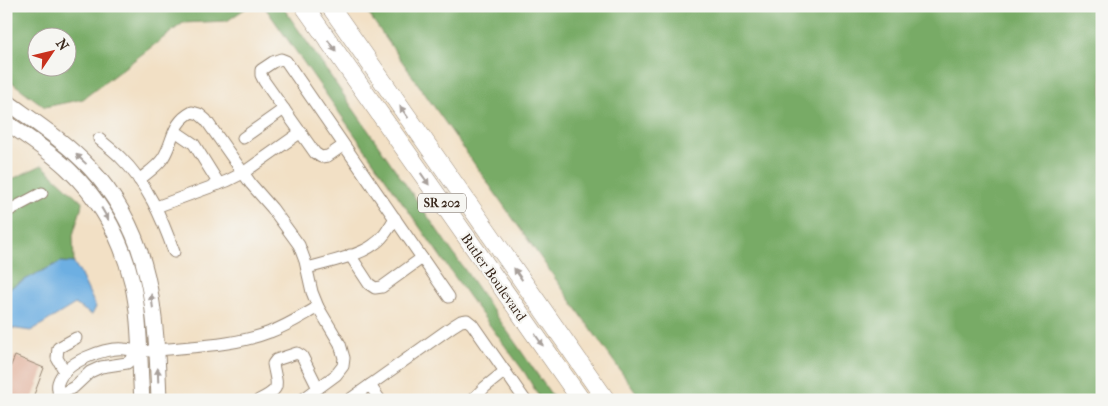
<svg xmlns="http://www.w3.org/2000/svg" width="1108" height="406" viewBox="0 0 1108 406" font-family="'IM FELL French Canon',serif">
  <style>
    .forest { fill: #78ab66; stroke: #5a6a42; fill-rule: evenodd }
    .water { fill: #6dafe2; stroke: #546c80 }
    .building { fill: #dea38a }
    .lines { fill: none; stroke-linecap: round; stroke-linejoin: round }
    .minor-casing { stroke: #968572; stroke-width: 13 }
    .major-casing { stroke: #968572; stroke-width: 17 }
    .highway-casing { stroke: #968572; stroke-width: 19 }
    .minor { stroke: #fff; stroke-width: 11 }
    .major { stroke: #fff; stroke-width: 15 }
    .highway { stroke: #fff; stroke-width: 18 }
    .oneway { fill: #a79f9a }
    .labels { text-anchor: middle; stroke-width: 4.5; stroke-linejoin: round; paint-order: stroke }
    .shield { fill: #f6f6f2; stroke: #73675e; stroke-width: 1 }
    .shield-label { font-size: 12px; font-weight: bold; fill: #3b2a1e }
    .street-label { font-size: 14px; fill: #3b2a1e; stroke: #f6f6f2 }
  </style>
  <rect width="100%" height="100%" fill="#f6f6f2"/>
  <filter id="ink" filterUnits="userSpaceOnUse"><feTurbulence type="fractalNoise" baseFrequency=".02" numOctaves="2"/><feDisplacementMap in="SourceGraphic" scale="10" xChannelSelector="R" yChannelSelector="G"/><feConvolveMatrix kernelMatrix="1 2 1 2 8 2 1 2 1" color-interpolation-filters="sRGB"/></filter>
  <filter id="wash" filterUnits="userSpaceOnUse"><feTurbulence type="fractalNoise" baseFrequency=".0096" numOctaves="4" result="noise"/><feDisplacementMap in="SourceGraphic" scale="20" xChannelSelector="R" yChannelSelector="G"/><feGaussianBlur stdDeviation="1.12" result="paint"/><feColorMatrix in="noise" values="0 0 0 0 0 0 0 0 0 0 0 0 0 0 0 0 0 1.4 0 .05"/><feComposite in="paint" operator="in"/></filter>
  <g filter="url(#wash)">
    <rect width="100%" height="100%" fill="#f2e0c5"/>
    <g class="forest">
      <path d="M6 6H249L227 21 183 23 83 99 45 107 6 78ZM38 38H68V68H38Z"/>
      <polygon points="264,6 282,6 555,400 541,400 525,373 469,297"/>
      <polygon points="363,6 1102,6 1102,400 641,400"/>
      <polygon points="42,165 82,202 81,209 73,235 74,263 61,262 40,272 6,290 6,182"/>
    </g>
    <polygon class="water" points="61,262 74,263 79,271 96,307 92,315 75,304 31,331 10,328 6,331 6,290 40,272"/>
    <g id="blocks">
      <polygon class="building" points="15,356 44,368 32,400 6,400 6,377"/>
    </g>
  </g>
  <g filter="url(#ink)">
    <use href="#blocks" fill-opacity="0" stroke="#968572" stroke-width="1"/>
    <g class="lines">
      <g class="minor-casing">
        <g id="minor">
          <polyline points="175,131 194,144 219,184"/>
          <polyline points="243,138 284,109"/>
          <path d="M99 139C106 145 114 151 120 157 147 183 162 218 174 252"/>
          <polyline points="344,145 328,156 321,157 315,153 264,81 261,75 261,70 273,62 281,59 286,61 449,297"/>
          <path d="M139 180C147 173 157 167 163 158 174 141 171 123 192 112L199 114 206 120 251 184 272 208 299 245 305 261 312 292 318 307 340 344 344 358 343 366 336 375 302 400"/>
          <polyline points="156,207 227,181 243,173 301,132"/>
          <polyline points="6,212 42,193"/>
          <polyline points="350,255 369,284 375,288 382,287 422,258"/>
          <path d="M307 268C325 263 359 256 373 245 383 239 389 228 395 218"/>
          <path d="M149 351C189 346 232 347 270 332 287 326 302 316 318 307"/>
          <polyline points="65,372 57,358 58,348 76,338"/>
          <polyline points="370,385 380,400"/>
          <path d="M54 400 59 395 74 387 90 372 101 367 127 363 140 352C135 351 129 349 124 349 105 347 64 362 58 383 57 386 58 391 59 395"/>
          <path d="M259 400C282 388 277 387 273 364L276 360 297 353 302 356 318 388"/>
          <polyline points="349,400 453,326 461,321 467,320 472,324 525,400"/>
          <polyline points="472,400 485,387 505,371"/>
        </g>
      </g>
      <g class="major-casing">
        <g id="major">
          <path d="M6 101C35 122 66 142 90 168 153 235 156 313 159 400"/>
          <path d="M6 122C27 137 51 152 70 171 101 201 122 240 132 282 141 320 139 361 142 400"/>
        </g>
      </g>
      <g class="highway-casing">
        <g id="highway">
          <polyline points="304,6 581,400"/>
          <polyline points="330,6 606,400"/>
        </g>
      </g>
      <use href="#minor" class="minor"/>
      <use href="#major" class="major"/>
      <use href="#highway" class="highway"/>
    </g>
    <defs><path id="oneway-solid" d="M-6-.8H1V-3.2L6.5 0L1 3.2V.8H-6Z" transform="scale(1.25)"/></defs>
    <g class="oneway">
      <use href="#oneway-solid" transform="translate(332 46) rotate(55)"/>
      <use href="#oneway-solid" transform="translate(404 112) rotate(-125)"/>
      <use href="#oneway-solid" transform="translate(81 159) rotate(-137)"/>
      <use href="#oneway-solid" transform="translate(425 179) rotate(55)"/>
      <use href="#oneway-solid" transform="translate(105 214) rotate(60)"/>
      <use href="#oneway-solid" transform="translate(518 274) rotate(-125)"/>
      <use href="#oneway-solid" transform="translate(152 301) rotate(-97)"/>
      <use href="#oneway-solid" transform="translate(539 340) rotate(55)"/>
      <use href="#oneway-solid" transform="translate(158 375) rotate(-92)"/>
    </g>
  </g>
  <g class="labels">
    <rect class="shield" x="418" y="193.5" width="48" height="19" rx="4"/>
    <g class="shield-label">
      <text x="442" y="207">SR 202</text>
    </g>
    <g class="street-label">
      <text transform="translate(494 277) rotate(55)" y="5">Butler Boulevard</text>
    </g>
  </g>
  <rect width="1108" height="406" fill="none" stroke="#f6f6f2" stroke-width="25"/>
  <g transform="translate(52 52) rotate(55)"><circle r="24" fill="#f6f6f2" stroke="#aba49d"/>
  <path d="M0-4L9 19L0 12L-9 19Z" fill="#c8321e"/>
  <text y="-8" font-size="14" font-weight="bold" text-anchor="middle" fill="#3b2a1e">N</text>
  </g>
</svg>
